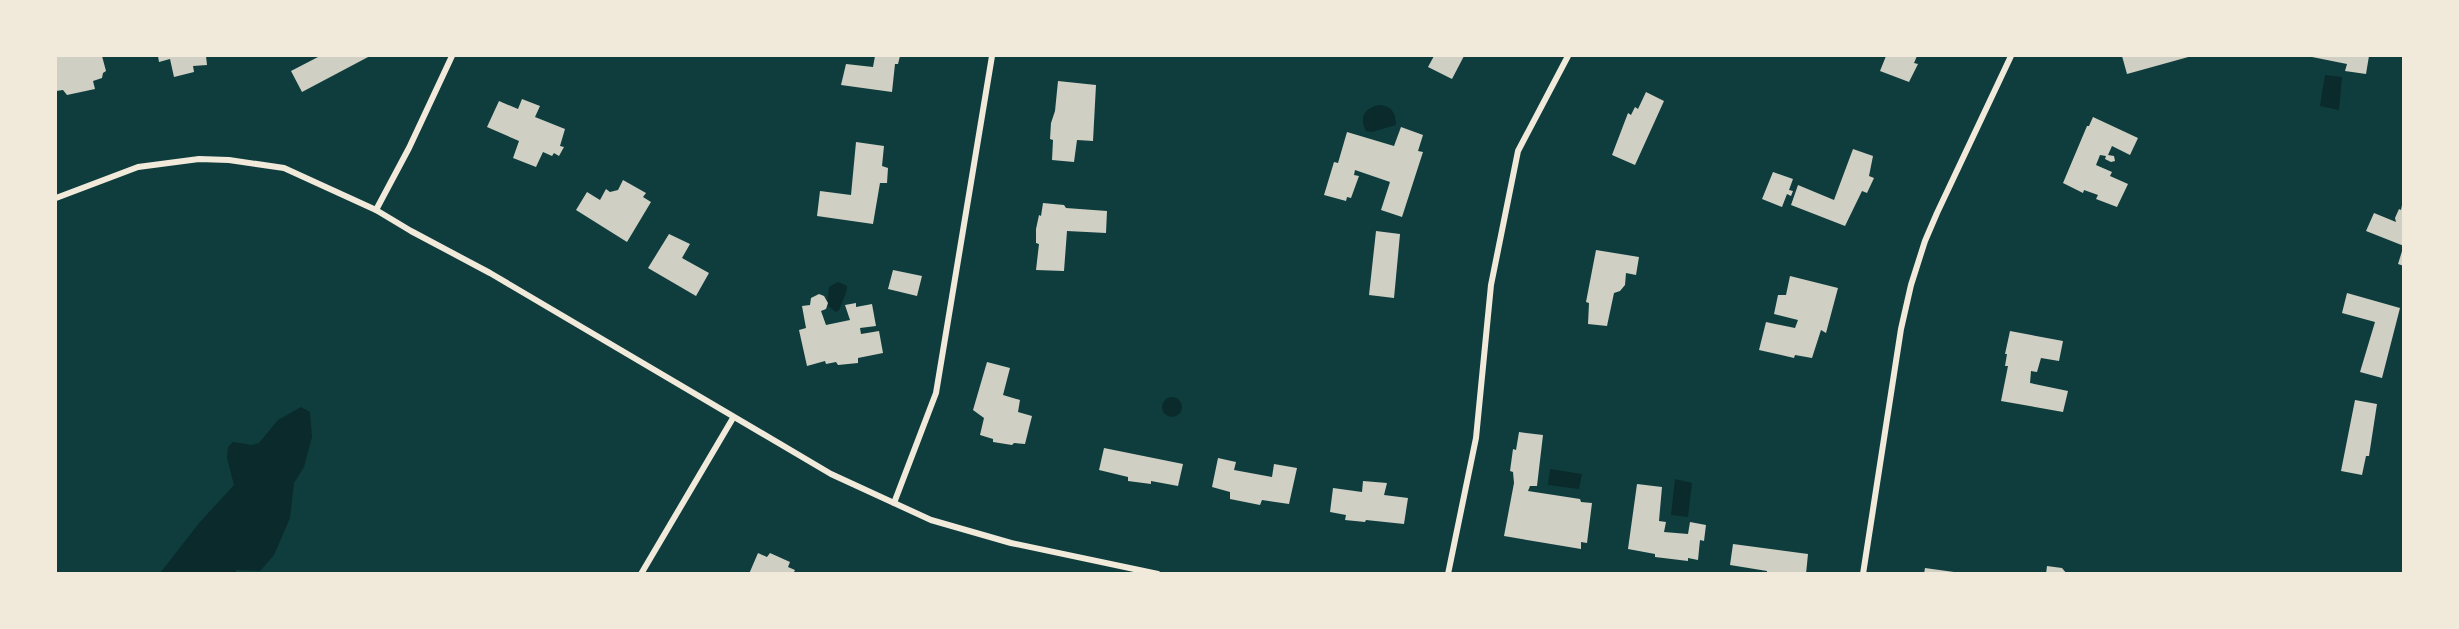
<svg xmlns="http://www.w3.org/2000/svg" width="2459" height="629" viewBox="0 0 2459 629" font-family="Overpass,sans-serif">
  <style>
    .water { fill: #0a2a2b }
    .building { fill: #cfcfc3 }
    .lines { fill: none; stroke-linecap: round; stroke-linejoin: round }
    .minor { stroke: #f1e9da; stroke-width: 6 }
  </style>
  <rect width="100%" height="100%" fill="#0f3d3e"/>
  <g class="water">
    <polygon points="2325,75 2342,77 2339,110 2320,106"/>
    <path d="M1379 105C1392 106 1396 113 1396 125L1372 132 1366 131C1359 118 1364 108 1379 105Z"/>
    <polygon points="838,282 847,286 846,293 839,310 836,312 827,305 829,287"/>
    <circle cx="1172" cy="407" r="10"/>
    <polygon points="301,407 310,412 312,437 304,467 294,483 290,518 274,555 260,571 236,570 236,573 160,573 200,522 234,485 227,458 228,447 233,442 252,445 259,443 278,420"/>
    <polygon points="1550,469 1582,474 1579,489 1548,485"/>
    <polygon points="1675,479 1692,483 1688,517 1671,515"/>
  </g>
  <g class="building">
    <polygon points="56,56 102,56 106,71 103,73 102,78 93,81 95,89 67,95 63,90 56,91"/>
    <polygon points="158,56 206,56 207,65 193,66 194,72 174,77 170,59 159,62"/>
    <polygon points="317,56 370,56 302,92 291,71 318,57"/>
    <polygon points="875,56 900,56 898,64 895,64 892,92 841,85 846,64 873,67"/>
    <polygon points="1434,56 1464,56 1452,79 1428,67"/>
    <polygon points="1886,56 1917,56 1914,63 1918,64 1909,82 1880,71"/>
    <polygon points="2122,56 2192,56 2127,74"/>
    <polygon points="2307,56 2369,56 2366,74 2345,71 2347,64"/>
    <polygon points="1058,81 1096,85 1093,141 1077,140 1074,162 1052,160 1053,140 1050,139 1051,123 1055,111"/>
    <polygon points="1646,92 1664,101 1635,165 1612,155 1628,113 1631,115 1635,107 1638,109"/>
    <polygon points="522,99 540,106 535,117 565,129 560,146 564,147 559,156 554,153 552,156 543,152 536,167 513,158 519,141 487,127 499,101 518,109"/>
    <polygon points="2093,117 2138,138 2130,155 2112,146 2108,155 2114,156 2115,161 2111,162 2105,159 2106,156 2100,155 2096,165 2112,172 2110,176 2128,184 2117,207 2096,199 2098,195 2084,190 2083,193 2063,183 2087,126 2089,126"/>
    <polygon points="1401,127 1423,135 1418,151 1423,152 1402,217 1381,210 1390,182 1355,170 1354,175 1359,176 1351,198 1347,197 1346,201 1324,195 1334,162 1338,163 1347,132 1394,146"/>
    <polygon points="856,142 884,146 882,166 888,168 887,183 880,183 873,224 817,216 820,191 851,195"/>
    <polygon points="1853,149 1873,156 1869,176 1874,178 1867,193 1862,191 1845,226 1791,205 1798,185 1834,200"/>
    <polygon points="1773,172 1793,179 1789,190 1793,191 1791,196 1787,194 1782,207 1762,199"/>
    <polygon points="623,180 646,193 643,197 651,202 627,242 576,210 587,192 600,200 606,189 610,192 618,190"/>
    <polygon points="2403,200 2404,246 2366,231 2374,213 2396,222 2395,218 2399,209 2401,210"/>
    <polygon points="1043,203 1064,205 1066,208 1107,211 1106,233 1067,231 1064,271 1036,270 1039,244 1036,243 1036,229 1039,215 1041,216"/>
    <polygon points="1376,231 1400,234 1394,298 1369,295"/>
    <polygon points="669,234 690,244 682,258 709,273 696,296 648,268"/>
    <polygon points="2403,248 2404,248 2404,266 2398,264"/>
    <polygon points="1596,250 1639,257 1636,275 1626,273 1625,285 1620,291 1614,293 1607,326 1588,324 1589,303 1586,302"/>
    <polygon points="893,270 922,276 917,296 888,289"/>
    <polygon points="1790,276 1838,288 1826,333 1821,330 1812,358 1795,355 1794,358 1759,350 1766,322 1795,328 1798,320 1774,314 1778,295 1786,295"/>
    <polygon points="2347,293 2400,308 2382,378 2360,372 2375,322 2342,313"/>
    <polygon points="819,294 824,296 828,303 826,309 821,311 826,325 850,320 845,305 856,303 856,307 872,304 876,326 860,328 861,334 879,331 883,353 858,358 858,363 838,365 836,362 826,364 825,361 807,366 799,330 806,328 802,306 810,305 811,298"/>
    <polygon points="2010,331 2063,341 2059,361 2041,358 2037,372 2031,371 2030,383 2068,391 2063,412 2001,401 2008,366 2005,366 2007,354 2005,354"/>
    <polygon points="987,362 1010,368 1003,395 1020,400 1018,412 1032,416 1025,444 1014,443 1012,445 993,442 993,439 980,435 984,418 973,410"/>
    <polygon points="2355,400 2377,404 2369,456 2366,456 2362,475 2341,471"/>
    <polygon points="1519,432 1543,435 1537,486 1530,486 1528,491 1580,499 1581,502 1592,503 1587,543 1581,542 1581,549 1504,536 1514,483 1513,472 1510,471 1513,449 1516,450"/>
    <polygon points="1104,448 1183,464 1178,486 1151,481 1151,484 1128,481 1128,477 1099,470"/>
    <polygon points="1218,458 1236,462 1234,470 1272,477 1274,464 1297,468 1289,504 1262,500 1260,505 1230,499 1230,492 1212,487"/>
    <polygon points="1363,481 1387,483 1384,495 1408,498 1404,524 1366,520 1365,522 1345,520 1346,515 1330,512 1333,488 1362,492"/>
    <polygon points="1637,484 1662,487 1659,521 1666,522 1664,532 1688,534 1690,522 1706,525 1704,541 1700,540 1698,560 1688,558 1688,561 1655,557 1655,554 1628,549"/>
    <polygon points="1733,544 1808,554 1806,574 1767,574 1767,571 1730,565"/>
    <polygon points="758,553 767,557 770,553 790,562 788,567 795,570 793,574 749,574"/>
    <polygon points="2047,566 2062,568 2067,574 2046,574"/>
    <polygon points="1925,568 1954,572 1954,574 1924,574"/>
  </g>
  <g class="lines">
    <g class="minor">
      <polyline points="56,198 138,167 199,159 229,160 284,168 376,210 411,231 490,273 831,474 931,520 1011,543 1158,574"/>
      <polyline points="376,210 409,148 452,56"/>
      <polyline points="894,503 936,393 992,56"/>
      <polyline points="641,574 733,418"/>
      <polyline points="1448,574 1476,438 1491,285 1518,151 1568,56"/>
      <polyline points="1863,574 1901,329 1911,285 1925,241 1937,213 2011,56"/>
    </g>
  </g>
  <rect width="2459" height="629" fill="none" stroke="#f1e9da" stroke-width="114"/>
</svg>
